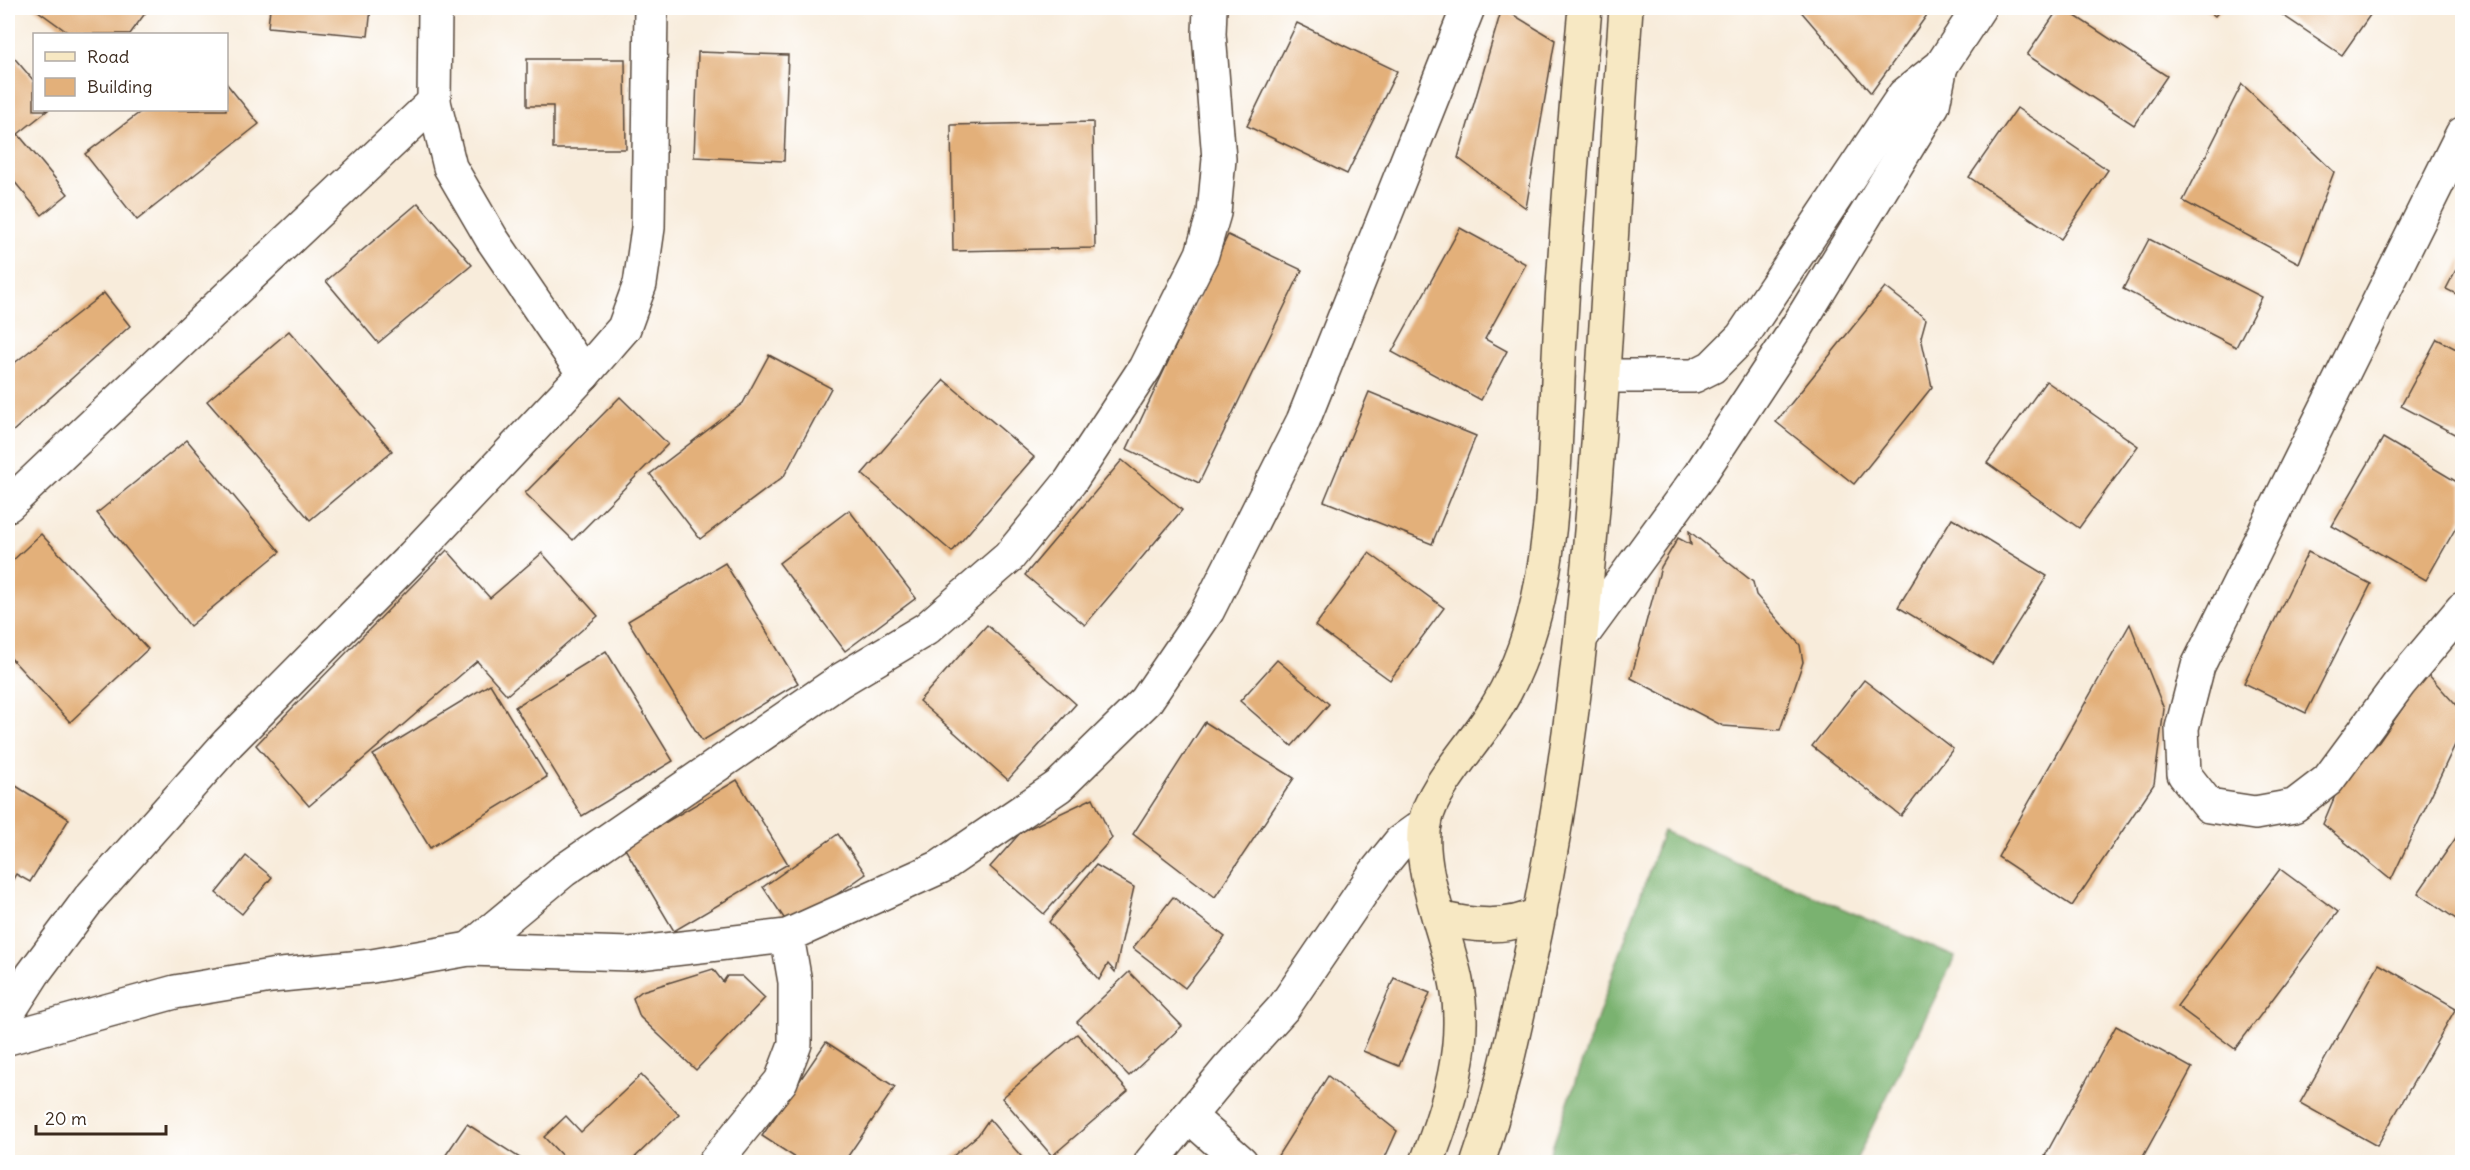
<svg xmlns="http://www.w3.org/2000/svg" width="2470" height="1170" viewBox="0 0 2470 1170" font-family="Delius,sans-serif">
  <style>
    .forest { fill: #7ab270; stroke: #5a6e47; stroke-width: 1.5 }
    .building { fill: #e3b07a }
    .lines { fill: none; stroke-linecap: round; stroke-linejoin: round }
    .minor-casing { stroke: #57473a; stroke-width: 36 }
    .tertiary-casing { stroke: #57473a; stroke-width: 36 }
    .secondary-casing { stroke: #57473a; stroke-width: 36 }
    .minor { stroke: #fff; stroke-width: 33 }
    .tertiary { stroke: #fff; stroke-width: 33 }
    .secondary { stroke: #f7e8c3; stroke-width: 33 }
  </style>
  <rect width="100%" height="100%" fill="#fff"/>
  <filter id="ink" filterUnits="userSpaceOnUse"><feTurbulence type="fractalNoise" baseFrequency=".0167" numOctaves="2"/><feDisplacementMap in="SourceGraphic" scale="12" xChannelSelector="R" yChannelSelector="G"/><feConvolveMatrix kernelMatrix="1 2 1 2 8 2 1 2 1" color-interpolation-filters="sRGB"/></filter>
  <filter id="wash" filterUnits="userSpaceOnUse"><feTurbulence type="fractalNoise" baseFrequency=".008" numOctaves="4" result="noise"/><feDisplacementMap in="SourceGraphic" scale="24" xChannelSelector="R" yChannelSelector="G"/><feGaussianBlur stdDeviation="1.35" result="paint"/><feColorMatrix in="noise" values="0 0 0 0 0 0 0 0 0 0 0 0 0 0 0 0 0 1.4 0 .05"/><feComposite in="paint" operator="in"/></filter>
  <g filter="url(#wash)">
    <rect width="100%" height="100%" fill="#f8ecdb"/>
    <polygon class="forest" points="1663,831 1955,957 1855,1162 1547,1162"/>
    <g id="blocks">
      <g class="building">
        <polygon points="34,8 149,8 130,34 70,34"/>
        <polygon points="270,8 371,8 368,36 268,27"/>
        <polygon points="1398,8 1417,8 1416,13"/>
        <polygon points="1502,8 1555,40 1526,208 1458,158"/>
        <polygon points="1798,8 1932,8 1871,93"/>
        <polygon points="2059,8 2063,8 2167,76 2134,125 2027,55"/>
        <polygon points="2205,8 2222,8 2215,16"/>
        <polygon points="2272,8 2375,8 2342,55"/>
        <polygon points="1297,23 1397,71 1347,174 1247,126"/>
        <polygon points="698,52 788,55 784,161 694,157"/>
        <polygon points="10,53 34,81 34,110 48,110 18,134 68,194 42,215 8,174 8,55"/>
        <polygon points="527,59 625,59 626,149 553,149 553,106 527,106"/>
        <polygon points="226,83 259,124 137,220 85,154 143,110 226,110"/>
        <polygon points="2242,84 2334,172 2299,263 2183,201"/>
        <polygon points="2017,108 2108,170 2061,239 1969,177"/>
        <polygon points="1093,122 1095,248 953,251 951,125"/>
        <polygon points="418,203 472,265 378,343 326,281"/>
        <polygon points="1460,228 1526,264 1485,339 1507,351 1481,400 1392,352"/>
        <polygon points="1228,235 1302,270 1199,483 1127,449"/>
        <polygon points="2149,239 2262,297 2236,347 2123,289"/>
        <polygon points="2462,258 2462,297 2446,289"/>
        <polygon points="1885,287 1926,319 1921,337 1932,387 1854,484 1776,422"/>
        <polygon points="104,293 130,326 12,432 8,426 8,368"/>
        <polygon points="289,331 392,451 310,520 207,401"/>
        <polygon points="2437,339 2462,352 2462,438 2401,406"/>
        <polygon points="769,355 831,388 784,476 700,539 650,474 743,403"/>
        <polygon points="944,380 1034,457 952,552 862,474"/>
        <polygon points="2046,381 2138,446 2079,528 1987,463"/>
        <polygon points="1369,392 1476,436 1432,544 1324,501"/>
        <polygon points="620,397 668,444 573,540 525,493"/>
        <polygon points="2383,438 2462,485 2462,517 2426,580 2332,526"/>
        <polygon points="187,440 280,552 190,626 97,513"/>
        <polygon points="1122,460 1182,510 1085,625 1025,575"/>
        <polygon points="849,510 916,598 845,651 779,563"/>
        <polygon points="1952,518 2047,576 1992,664 1898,607"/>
        <polygon points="1689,531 1753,582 1756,595 1800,645 1803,662 1780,730 1723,726 1631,678 1661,567 1678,538 1691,545"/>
        <polygon points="41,534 148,649 70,722 8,655 8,565"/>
        <polygon points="447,550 490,598 542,553 598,616 507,695 477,661 309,806 256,745"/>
        <polygon points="2308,552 2371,584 2306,713 2244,683"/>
        <polygon points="1369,553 1444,608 1390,680 1315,626"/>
        <polygon points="725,563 798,683 702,741 628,621"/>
        <polygon points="2130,624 2164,709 2154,784 2072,906 1998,857"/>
        <polygon points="987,625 1076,704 1008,780 919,701"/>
        <polygon points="606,651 673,761 582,816 515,707"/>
        <polygon points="1277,660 1329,704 1292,746 1240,701"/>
        <polygon points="2427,673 2462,712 2462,730 2391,880 2323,824 2343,777 2379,742"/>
        <polygon points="1864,680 1953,749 1901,816 1812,746"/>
        <polygon points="490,684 547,777 430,848 373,755"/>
        <polygon points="1205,722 1294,778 1215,897 1133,834"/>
        <polygon points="737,780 788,864 674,931 624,847"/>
        <polygon points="8,781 69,819 30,882 16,874 8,888"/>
        <polygon points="1093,798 1112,838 1044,914 990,867 1021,832"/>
        <polygon points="2462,829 2462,923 2418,893"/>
        <polygon points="838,834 866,874 790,927 763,887"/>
        <polygon points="246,856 272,877 242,914 216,893"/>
        <polygon points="1096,865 1134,887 1115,972 1108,964 1099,980 1049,922"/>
        <polygon points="2280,869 2338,912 2235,1049 2177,1006"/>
        <polygon points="1173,897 1225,937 1185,988 1133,948"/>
        <polygon points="2379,964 2456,1008 2377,1146 2300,1103"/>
        <polygon points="713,969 723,982 727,976 742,976 765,998 696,1070 640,1017 633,998 642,991"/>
        <polygon points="1129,972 1182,1026 1129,1076 1077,1022"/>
        <polygon points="1394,978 1430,993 1399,1066 1363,1051"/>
        <polygon points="2116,1026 2192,1068 2140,1162 2058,1162 2045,1156"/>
        <polygon points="1077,1034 1128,1091 1052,1156 1002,1098"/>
        <polygon points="826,1042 895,1087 844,1162 802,1162 762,1136"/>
        <polygon points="641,1075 679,1115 630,1162 568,1162 544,1137 566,1116 581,1132"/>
        <polygon points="1328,1076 1397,1131 1383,1162 1283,1162 1277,1157"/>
        <polygon points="989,1119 1026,1162 946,1162 978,1135"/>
        <polygon points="467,1124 526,1162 441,1162"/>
      </g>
    </g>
  </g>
  <g filter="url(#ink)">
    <use href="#blocks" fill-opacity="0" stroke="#57473a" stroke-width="1.5"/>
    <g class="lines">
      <g class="minor-casing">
        <g id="minor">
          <polyline points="2462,134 2198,666 2182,728 2184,774 2209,806 2255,813 2294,806 2328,780 2399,684 2462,609"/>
          <polyline points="469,949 563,871 841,680 926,629 1009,557 1070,482 1145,368 1202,254 1214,213 1219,159 1209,34 1210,8"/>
          <polyline points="1189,1116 1241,1162"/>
          <polyline points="715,1162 781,1081 795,1044 795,982 787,936"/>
          <polyline points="1151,1162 1228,1069 1284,1007 1375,873 1400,842 1425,824"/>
        </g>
      </g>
      <g class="tertiary-casing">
        <g id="tertiary">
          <polyline points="435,8 434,102 450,167 492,239 584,374"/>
          <polyline points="1603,376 1694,376 1712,367 1742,337 1904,95 1941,66 1979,8"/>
          <polyline points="8,505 434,102"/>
          <polyline points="1582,636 1701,473 1794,332 1933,105 1941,66"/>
          <polyline points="8,1013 33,974 89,899 228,743 413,556 584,374 624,328 640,284 648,228 651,8"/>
          <polyline points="8,1038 175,992 271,976 372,966 469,949 630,954 787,936 940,867 1059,786 1146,701 1208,610 1303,421 1468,8"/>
        </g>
      </g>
      <g class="secondary-casing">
        <g id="secondary">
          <path d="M1439 918C1472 926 1509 930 1540 913"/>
          <path d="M1427 1162C1449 1105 1469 1044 1456 981 1447 935 1417 870 1425 823 1431 789 1472 746 1491 716 1514 681 1529 641 1538 600 1557 514 1555 424 1560 337 1566 227 1575 117 1585 8"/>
          <path d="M1478 1162C1501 1097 1515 1026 1530 958 1598 646 1603 325 1626 8"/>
        </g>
      </g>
      <use href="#minor" class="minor"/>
      <use href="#tertiary" class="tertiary"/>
      <use href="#secondary" class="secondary"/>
    </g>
  </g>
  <rect width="2470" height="1170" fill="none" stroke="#fff" stroke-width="30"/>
  <rect x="33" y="33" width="195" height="78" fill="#ffffff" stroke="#b1aaa5" stroke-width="1.5"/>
  <rect x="45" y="52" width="30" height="9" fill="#f7e8c3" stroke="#b1aaa5" stroke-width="1.5"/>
  <text x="87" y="63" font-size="18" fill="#3b2a1e">Road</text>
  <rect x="45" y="78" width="30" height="18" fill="#e3b07a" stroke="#b1aaa5" stroke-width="1.5"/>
  <text x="87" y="93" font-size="18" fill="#3b2a1e">Building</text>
  <path d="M36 1125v9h130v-9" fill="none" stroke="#3b2a1e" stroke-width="3"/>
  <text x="45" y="1125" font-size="18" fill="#3b2a1e" stroke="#ffffff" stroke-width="4.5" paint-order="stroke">20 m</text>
</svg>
